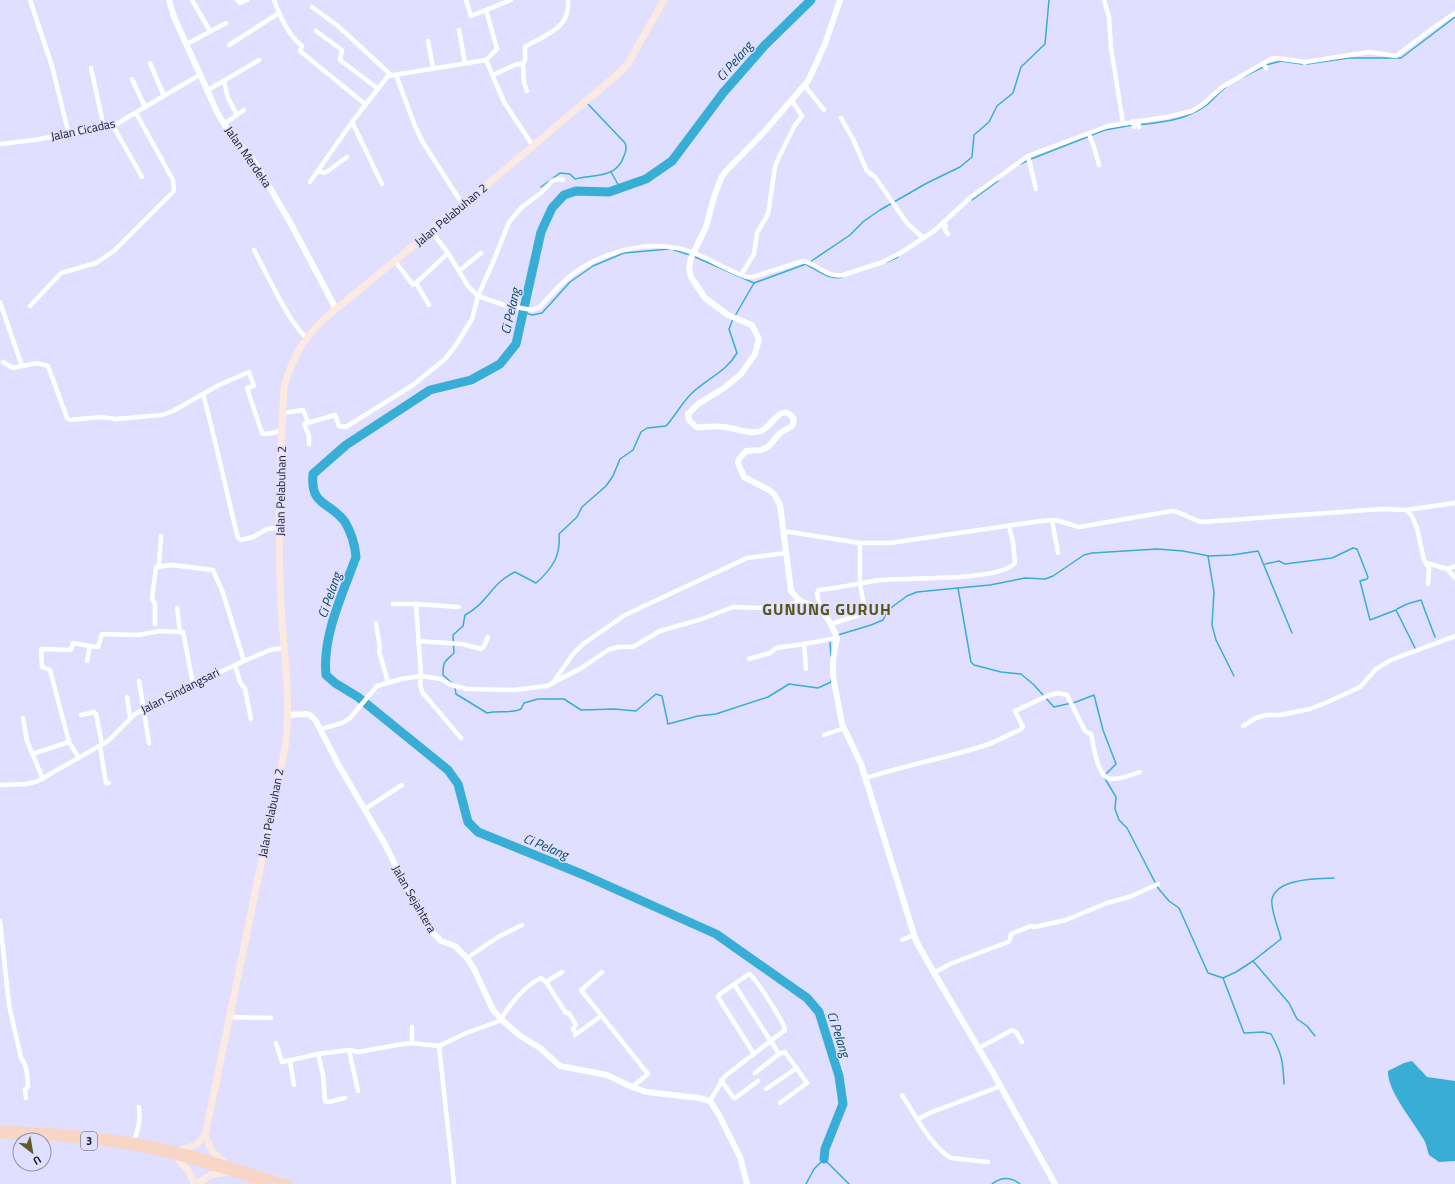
<svg xmlns="http://www.w3.org/2000/svg" width="1455" height="1184" viewBox="0 0 1455 1184" font-family="'Titillium Web',sans-serif">
  <style>
    .water { fill: #38add5 }
    .lines { fill: none; stroke-linecap: round; stroke-linejoin: round }
    .stream { stroke: #38add5; stroke-width: 1.5 }
    .river { stroke: #38add5; stroke-width: 9 }
    .minor { stroke: #fff; stroke-width: 4.5 }
    .tertiary { stroke: #fff; stroke-width: 6 }
    .secondary { stroke: #fbeae2; stroke-width: 7 }
    .primary { stroke: #f8d6c6; stroke-width: 7 }
    .labels { text-anchor: middle; stroke-width: 3; stroke-linejoin: round; paint-order: stroke }
    .shield { fill: #e0dfff; stroke: #565568; stroke-width: 1 }
    .shield-label { font-size: 11px; font-weight: bold; fill: #1b1a28 }
    .street-label { font-size: 12px; fill: #1b1a28; stroke: #e0dfff }
    .water-label { font-size: 13px; font-style: italic; fill: #00465b; stroke: #e0dfff }
    .district-label { font-size: 16px; font-weight: bold; letter-spacing: 1px; fill: #595619; stroke: #e0dfff }
  </style>
  <rect width="100%" height="100%" fill="#e0dfff"/>
  <path class="water" d="M1412 1061 1427 1077 1455 1081V1161L1439 1162 1429 1155C1427 1150 1427 1145 1424 1140 1414 1122 1387 1091 1388 1071L1404 1063Z"/>
  <g class="lines">
    <g class="stream">
      <polyline points="1307,64 1349,58 1401,58 1455,17"/>
      <polyline points="1266,65 1281,61 1302,64"/>
      <polyline points="1243,77 1263,67"/>
      <path d="M1139 125C1163 122 1188 120 1208 104 1214 99 1219 92 1226 87"/>
      <polyline points="1031,159 1105,130 1133,125"/>
      <polyline points="1020,164 1027,161"/>
      <polyline points="611,172 620,188"/>
      <path d="M541 187 560 173 570 174 575 179C595 174 616 179 624 156 626 151 627 148 625 143L588 104"/>
      <polyline points="972,200 998,181"/>
      <polyline points="674,250 690,255"/>
      <polyline points="693,256 754,283"/>
      <polyline points="810,262 850,235 864,221 880,210 927,183 960,167 972,157 974,135 989,122 997,106 1013,93 1021,67 1045,44 1049,0"/>
      <polyline points="887,262 898,257"/>
      <path d="M807 265C818 270 829 281 842 277"/>
      <polyline points="523,312 532,315 542,313 570,282 593,266 624,253 669,249"/>
      <polyline points="735,316 754,283 806,264"/>
      <polyline points="1208,556 1214,592 1212,625 1216,640 1234,676"/>
      <polyline points="1265,564 1279,561 1285,564 1332,558 1353,548 1357,549 1368,577 1367,579 1360,581 1370,620 1396,610 1416,650"/>
      <polyline points="958,588 990,585 1025,578 1045,579 1053,576 1084,555 1092,553 1157,549 1183,551 1209,556 1232,555 1258,551 1292,633"/>
      <polyline points="1397,609 1407,604 1421,600 1435,637"/>
      <polyline points="838,635 871,625 883,620 888,610 907,596 917,592 958,588 971,662 974,665 1001,672 1021,674 1033,684 1054,707 1076,702 1094,695 1103,730 1116,764 1106,774"/>
      <polyline points="830,641 831,657"/>
      <path d="M454 685 443 675C443 660 445 662 454 653L453 635 463 626 465 615C488 603 491 583 515 572L536 583C552 569 561 556 559 534L577 517 582 507 606 486 613 476 620 459 633 450 641 432 647 428 666 426C675 416 682 403 691 394 706 379 726 372 737 353L729 329 733 319"/>
      <path d="M455 688 456 694 487 713C499 710 510 714 521 709L524 703 538 699H564L581 710 614 709 636 711 656 694 662 696 668 724 698 716 716 714 768 697 789 684 818 688 831 682V679"/>
      <path d="M1104 777 1116 797 1115 809 1119 820 1127 828 1158 888 1169 901 1179 908 1208 973 1223 978 1244 1033 1263 1032 1271 1034C1282 1054 1283 1061 1284 1084"/>
      <path d="M1253 961 1281 939C1279 929 1270 909 1272 899 1277 878 1317 879 1334 878"/>
      <polyline points="1223,978 1236,972 1253,961 1289,1003 1297,1019 1307,1026 1315,1036"/>
      <polyline points="806,1184 814,1169 824,1159 849,1184"/>
      <path d="M992 1184C1002 1176 1011 1177 1020 1184"/>
    </g>
    <path class="river" d="M811 0 765 45 723 93 672 161 646 179 609 192 576 191 564 195 552 208 541 232 516 344 500 364 471 380 430 390 346 445 313 474C310 507 330 501 345 522 351 532 355 545 356 557 343 593 322 636 326 675L335 683 358 697 448 770 458 784 468 822 478 832 584 875 716 934 807 998 819 1012 839 1076 843 1104 825 1149 824 1159"/>
    <g class="minor">
      <polyline points="30,0 52,66 69,135"/>
      <polyline points="192,0 210,31"/>
      <polyline points="237,0 240,3 247,0"/>
      <path d="M274 0C280 16 288 35 302 46L300 51 365 104"/>
      <polyline points="466,0 471,16 486,10"/>
      <polyline points="511,0 486,10 497,49 486,60 504,102 533,146"/>
      <polyline points="1104,0 1109,17 1111,48 1123,123"/>
      <polyline points="312,7 338,26 391,75"/>
      <polyline points="459,30 465,63"/>
      <polyline points="316,31 342,50 340,60 377,88"/>
      <polyline points="428,41 433,68"/>
      <polyline points="187,44 226,23"/>
      <polyline points="229,45 279,13"/>
      <polyline points="150,63 164,96"/>
      <polyline points="1263,63 1266,68"/>
      <path d="M523 64 525 60V47C544 35 571 29 568 0"/>
      <polyline points="91,68 104,128"/>
      <polyline points="396,75 415,126 422,141 463,205"/>
      <polyline points="493,75 517,64 523,64 524,83 527,91"/>
      <polyline points="132,79 145,107"/>
      <polyline points="224,81 228,98 237,115"/>
      <polyline points="805,86 824,110"/>
      <polyline points="208,90 259,60"/>
      <polyline points="841,118 853,139 867,171 875,177 907,223 922,237"/>
      <polyline points="1133,121 1134,127"/>
      <polyline points="1138,121 1139,127"/>
      <polyline points="352,122 382,184"/>
      <polyline points="224,124 244,110"/>
      <polyline points="113,126 142,177"/>
      <polyline points="1089,134 1095,150 1099,165"/>
      <polyline points="0,144 34,140 113,126 201,74"/>
      <polyline points="1028,156 1036,189"/>
      <polyline points="319,171 325,173 347,157"/>
      <polyline points="310,182 352,122 388,76 486,60"/>
      <polyline points="943,222 946,226 944,228 948,234"/>
      <path d="M431 231 448 253 468 286 478 296 504 305 532 310 540 307C551 295 563 280 577 271 610 249 656 238 694 253 712 260 728 271 747 277H753L803 261C818 264 826 278 843 275L883 262 902 252 934 231 971 197 1028 156 1108 126 1167 117 1192 111 1202 105 1222 87 1271 59 1276 58 1305 62 1369 52 1396 56 1433 28 1455 13"/>
      <path d="M254 250C266 272 289 323 306 337"/>
      <path d="M395 261 413 285C426 275 436 264 448 253"/>
      <polyline points="459,271 481,253"/>
      <polyline points="741,275 754,254 757,233 768,214 775,167 779,157 795,125 802,116 792,101"/>
      <polyline points="416,283 429,305"/>
      <polyline points="0,302 22,366"/>
      <polyline points="30,306 61,273 96,263 114,251 174,191 173,180 136,113"/>
      <polyline points="3,362 13,368 37,363 48,366 67,418 70,420 101,417 116,419 162,415 173,411 219,385 249,372 254,386 247,388 262,433 266,434 282,431"/>
      <path d="M203 394C216 442 226 490 238 538L241 540 253 537 267 529 280 527"/>
      <polyline points="283,413 303,410 308,422"/>
      <polyline points="309,444 309,436 304,424 335,415 339,426 346,427 413,385 445,359 456,345 472,319 478,296 494,260 509,222 522,207 541,193 552,181 557,179 563,180"/>
      <polyline points="1406,510 1455,503"/>
      <polyline points="1052,520 1058,553"/>
      <path d="M783 531 860 543H890L1041 521 1056 520 1079 527 1172 511C1183 512 1191 520 1202 522L1383 509 1406 510 1412 516 1417 528 1424 560 1429 568 1428 584"/>
      <polyline points="1427,563 1447,569 1455,578"/>
      <polyline points="159,566 161,536"/>
      <polyline points="1447,569 1455,566"/>
      <polyline points="416,604 459,607"/>
      <polyline points="177,608 180,632"/>
      <path d="M820 608 817 593 819 590C840 588 859 583 880 580 907 577 998 582 1015 563L1013 542 1009 526"/>
      <polyline points="376,623 380,648 379,651 388,682"/>
      <polyline points="155,624 155,604 152,599 156,567 172,565 213,570 223,593 244,661"/>
      <polyline points="831,624 859,615 865,611 860,584 860,543"/>
      <polyline points="418,641 462,644 481,649 484,646 488,637"/>
      <polyline points="90,646 98,647 102,634 138,635 160,631 183,632 193,684"/>
      <polyline points="749,659 770,653 776,648 804,644"/>
      <polyline points="235,665 240,682 245,689 251,719"/>
      <polyline points="806,669 804,644 837,638"/>
      <polyline points="139,681 149,743"/>
      <polyline points="552,684 573,654 583,644 625,615 747,558 786,553"/>
      <polyline points="127,697 130,718"/>
      <polyline points="81,715 94,712 96,714 102,744"/>
      <polyline points="23,718 27,741 43,779"/>
      <polyline points="1243,726 1256,718 1266,715 1280,715 1310,709 1330,701 1360,687 1376,669 1391,660 1455,636"/>
      <polyline points="321,729 342,723 350,718 377,686 401,679 421,676 416,604 393,604"/>
      <polyline points="824,735 844,728"/>
      <polyline points="461,738 422,692 420,683 421,676 441,679 451,685 467,689 514,690 547,686 583,667 608,650 618,647 633,647 660,631 702,619 733,607 763,608 792,604 800,601"/>
      <polyline points="100,746 106,783 109,783"/>
      <polyline points="32,754 69,742"/>
      <polyline points="79,758 69,742 50,670 42,667 41,649 71,650 73,643 90,646 87,661"/>
      <path d="M866 778C905 765 947 758 986 745 998 741 1009 734 1020 730L1023 727 1015 711 1047 696 1058 693 1067 695 1085 731 1091 734C1094 746 1097 779 1112 779 1121 779 1132 775 1140 772"/>
      <polyline points="0,785 27,784 38,781 108,741 135,714 168,696 244,661 270,650 283,648"/>
      <polyline points="365,809 402,785"/>
      <path d="M0 921 9 1005 21 1058C27 1065 28 1078 28 1087L25 1089 26 1098"/>
      <polyline points="902,940 914,935"/>
      <polyline points="467,958 498,937 522,925"/>
      <polyline points="602,972 581,990 648,1074 632,1087"/>
      <polyline points="934,973 950,964 1008,942 1010,940 1011,934 1031,926 1034,927 1066,920 1107,903 1132,896 1158,884"/>
      <polyline points="546,982 566,1013 569,1013 576,1025 573,1029 576,1033"/>
      <polyline points="734,984 779,1054"/>
      <polyline points="229,1017 271,1018"/>
      <path d="M501 1019C511 1003 524 986 541 978L546 982 562 972"/>
      <polyline points="575,1035 601,1016"/>
      <polyline points="276,1043 282,1062 318,1054 349,1050 358,1052 397,1045 412,1043 439,1046"/>
      <polyline points="412,1043 412,1027"/>
      <polyline points="979,1048 1012,1030 1016,1032 1022,1042"/>
      <polyline points="349,1050 358,1091"/>
      <polyline points="318,1054 323,1075 325,1101 329,1102 345,1098"/>
      <polyline points="290,1061 294,1085"/>
      <polyline points="755,1073 779,1054 785,1052 807,1083 780,1103"/>
      <polyline points="721,1080 733,1097 735,1098 758,1081"/>
      <polyline points="766,1089 797,1068"/>
      <path d="M902 1095C914 1113 932 1148 951 1158L988 1162"/>
      <path d="M710 1101 725 1076 785 1030C784 1022 755 977 749 974L720 994 718 997 754 1054"/>
      <polyline points="918,1119 932,1112 1001,1086"/>
      <path d="M134 1141C138 1129 141 1120 139 1107"/>
      <polyline points="454,1184 439,1046 466,1033 502,1020"/>
    </g>
    <g class="tertiary">
      <polyline points="169,0 174,17 217,112 229,132 252,158 260,171 290,222 336,309"/>
      <path d="M840 0 825 44 808 81 764 132 726 171 721 178 714 197 706 227 691 258 689 269 691 277 705 298 728 315 752 325 759 339 755 354 741 374 724 388 698 404 688 414 689 420 696 427C705 428 715 425 724 427 735 428 750 435 761 431 773 426 781 401 794 419L792 426 780 433 768 447 761 450 746 451 739 459 738 463 744 477 769 490 774 494 780 505 791 591 800 601 820 608 831 624 837 638 833 660V676L842 724 861 764 916 941 934 973 992 1071 1055 1184"/>
      <polyline points="287,715 307,714 310,715 316,721 338,764 386,846 404,883 432,932 441,941 455,946 467,958 474,969 493,1010 502,1020 519,1035 540,1048 560,1066 607,1075 632,1087 647,1092 699,1098 710,1101 719,1115 740,1157 747,1184"/>
    </g>
    <g class="secondary">
      <polyline points="205,1136 212,1151 226,1164"/>
      <path d="M177 1151 196 1145 205 1136 285 748C292 700 283 650 281 603 277 531 280 459 284 388 291 359 304 338 325 318L463 205 618 74 627 65 664 0"/>
      <polyline points="176,1157 187,1169 195,1184"/>
      <polyline points="197,1184 211,1175 228,1172"/>
    </g>
    <g class="primary">
      <path d="M0 1129C45 1131 89 1134 133 1141 186 1150 238 1168 289 1184"/>
      <path d="M0 1135C44 1137 89 1139 133 1147 179 1155 223 1170 267 1184"/>
    </g>
  </g>
  <g class="labels">
    <rect class="shield" x="81" y="1132" width="16" height="18" rx="3"/>
    <g class="shield-label">
      <text x="89" y="1145">3</text>
    </g>
    <g class="street-label">
      <text transform="translate(83 130) rotate(-12)" y="4">Jalan Cicadas</text>
      <text transform="translate(248 157) rotate(55)" y="4">Jalan Merdeka</text>
      <text transform="translate(451 215) rotate(-40)" y="4">Jalan Pelabuhan 2</text>
      <text transform="translate(281 491) rotate(-89)" y="4">Jalan Pelabuhan 2</text>
      <text transform="translate(180 691) rotate(-27)" y="4">Jalan Sindangsari</text>
      <text transform="translate(271 813) rotate(-79)" y="4">Jalan Pelabuhan 2</text>
      <text transform="translate(414 899) rotate(60)" y="4">Jalan Sejahtera</text>
    </g>
    <g class="water-label">
      <text transform="translate(734 61) rotate(-49)" y="5">Ci Pelang</text>
      <text transform="translate(510 311) rotate(-77)" y="5">Ci Pelang</text>
      <text transform="translate(329 595) rotate(-71)" y="5">Ci Pelang</text>
      <text transform="translate(546 846) rotate(22)" y="5">Ci Pelang</text>
      <text transform="translate(839 1034) rotate(72)" y="5">Ci Pelang</text>
    </g>
    <g class="district-label">
      <text x="827" y="615">GUNUNG GURUH</text>
    </g>
  </g>
  <g transform="translate(32 1152) rotate(149)"><circle r="19" fill="#e0dfff" stroke="#9190a9"/>
  <path d="M0-3L7 15L0 10L-7 15Z" fill="#5f5c28"/>
  <text y="-6" font-size="11" font-weight="bold" text-anchor="middle" fill="#1b1a28">U</text>
  </g>
</svg>
